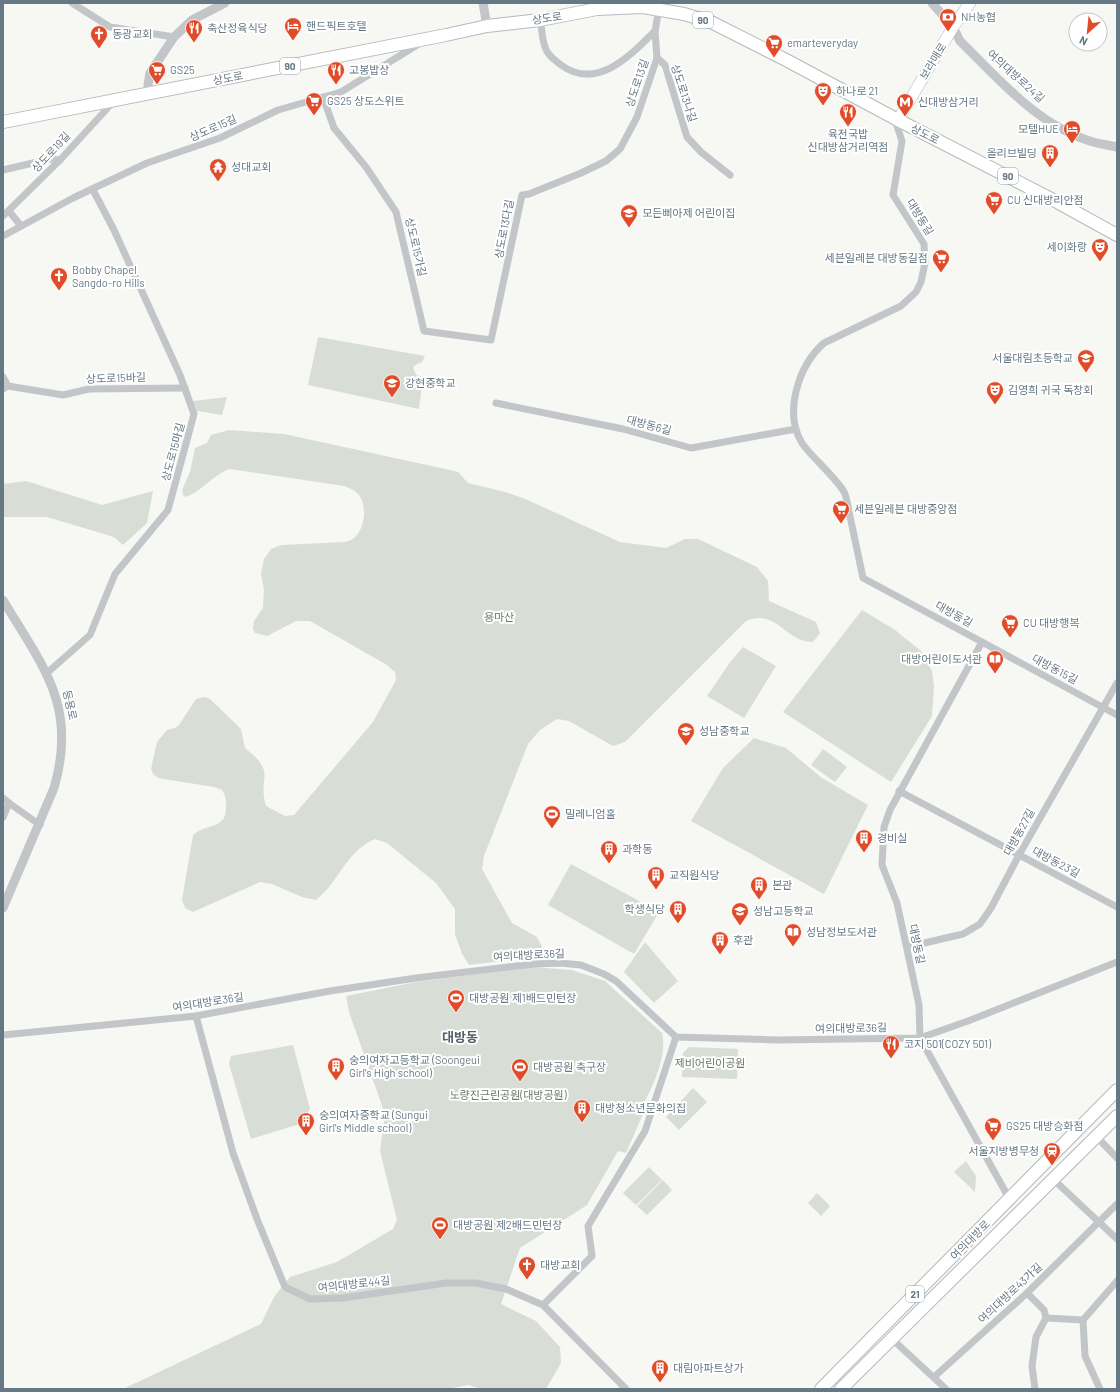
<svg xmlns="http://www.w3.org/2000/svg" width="1120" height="1392" viewBox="0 0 1120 1392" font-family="Barlow,'Noto Sans KR',sans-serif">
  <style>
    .green { fill: #d8ded5 }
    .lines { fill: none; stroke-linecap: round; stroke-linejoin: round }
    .secondary-casing { stroke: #b4babe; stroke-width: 12 }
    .primary-casing { stroke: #b5babd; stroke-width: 14 }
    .minor { stroke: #c2c6c9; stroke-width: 7 }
    .tertiary { stroke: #c2c6c9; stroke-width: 9 }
    .secondary { stroke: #fff; stroke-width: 11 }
    .primary { stroke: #fff; stroke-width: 12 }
    .labels { text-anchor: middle; stroke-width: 4; stroke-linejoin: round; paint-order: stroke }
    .shield { fill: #fff; stroke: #94a0a9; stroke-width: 1 }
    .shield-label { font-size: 10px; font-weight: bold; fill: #667884 }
    .poi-label { font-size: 11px; fill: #667884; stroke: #fff; text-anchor: start }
    .street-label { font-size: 11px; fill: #667884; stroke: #fff }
    .park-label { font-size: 11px; fill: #6a7b65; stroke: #fff }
    .quarter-label { font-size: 13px; font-weight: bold; fill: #546169; stroke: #fff }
  </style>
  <rect width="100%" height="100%" fill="#f7f7f4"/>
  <g class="green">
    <polygon points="318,337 425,356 422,362 417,364 413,367 416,375 423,377 419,409 308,385"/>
    <polygon points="227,397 222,415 197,411 193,401"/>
    <path d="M229 430 284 434 450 470 458 472 468 483 505 492 523 498 620 542 666 548 685 539H698L757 567 768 581 769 601 816 622 820 633 813 642C785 642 777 608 746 621L625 742 613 746 569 721 557 719 540 730 528 744 484 856 482 869 512 923 537 937 542 947 537 955 525 958 469 965 462 954 455 934V909L436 883 387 843 375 839C345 852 340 881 316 900L302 897 272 884 260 882 193 912 185 908 182 900 193 835C206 823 226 830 226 808 226 800 226 796 222 790L214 787 158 778 153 774 151 769 157 742 167 730 175 728 179 725 196 699 204 697 210 699 241 729 245 748C278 774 257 776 266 806L285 816 294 815 373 722 396 680 395 672 387 665 310 621H296L267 636 255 633 253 629 254 621 263 608 264 590 261 574 264 559 271 549 281 545 345 542C348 541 352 540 354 538 366 528 368 502 356 492 353 489 348 488 344 486L230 469C213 474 203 491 186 497L183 495 182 490 190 472 195 448 207 443 211 435Z"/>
    <polygon points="26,481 102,505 153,491 147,523 123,545 114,537 47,517 3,517 3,484"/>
    <polygon points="862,610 895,630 921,651 932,671 934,686 932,716 891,782 783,712"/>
    <polygon points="743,647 776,666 744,718 707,696 731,661"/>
    <polygon points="754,738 786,748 822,778 868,805 824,894 691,821 723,768"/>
    <polygon points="823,749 847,767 835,782 811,765"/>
    <polygon points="571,864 641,902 658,914 634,954 548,905"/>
    <polygon points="645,942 678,981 654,1003 624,972"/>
    <path d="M532 967 572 970 605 981 662 1033C668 1057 651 1091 639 1112L643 1114 626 1153 618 1151 587 1205 520 1248 501 1304 536 1321 560 1347 561 1363 546 1389H481L468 1385 448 1389H123L261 1324 274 1297 290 1277 337 1262 393 1229 397 1220 380 1151 385 1114 349 1012 346 996 416 982Z"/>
    <polygon points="293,1045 310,1109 303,1123 251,1139 229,1064 231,1056"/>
    <polygon points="689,1047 738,1049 737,1079 682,1077 683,1053"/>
    <polygon points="693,1088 707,1102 679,1130 666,1117"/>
    <polygon points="966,1161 976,1176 975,1192 954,1172"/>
    <polygon points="649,1167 662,1180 636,1205 623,1193"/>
    <polygon points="663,1180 672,1190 647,1215 637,1206"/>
    <polygon points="817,1193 830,1206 821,1216 808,1203"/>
  </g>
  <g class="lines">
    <g class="secondary-casing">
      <polyline id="secondary" points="898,120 953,27 970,3"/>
    </g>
    <g class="primary-casing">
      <g id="primary">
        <polyline points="3,122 446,35 487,26 540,20 597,9 643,7 684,14 711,22 788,61 898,120 1059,203 1117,235"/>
        <polyline points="821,1389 1117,1090"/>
        <polyline points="841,1389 1117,1116"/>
      </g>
    </g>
    <g class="minor">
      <polyline points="72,3 110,27 174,37"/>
      <path d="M540 20C542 28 542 39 545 47 547 55 555 60 561 65 597 91 630 56 655 31"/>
      <polyline points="657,58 665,65 687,137 701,152 730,175"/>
      <polyline points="323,97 334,128 366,167 396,212 424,331 491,340 522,195 529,194 581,173 606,161 620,149 637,117 657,58 655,31 659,9"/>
      <path d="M898 120 897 126 902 141 893 195 924 244 925 263 921 282 916 292 901 306 824 343C799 365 783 412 802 443 811 457 840 481 845 494 848 503 849 513 851 521 855 540 859 559 863 578L982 642 890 810 884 827 882 865 897 903 919 1005 920 1038 1010 1200"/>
      <polyline points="3,170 50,159 60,160"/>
      <polyline points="9,211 21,226"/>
      <polyline points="3,216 60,160 114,101"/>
      <polyline points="3,236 73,198 147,163 220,138 278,110 341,92 422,42"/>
      <polyline points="3,377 8,386"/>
      <polyline points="3,389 8,386 63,395 89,389 185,388"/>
      <polyline points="496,403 623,429 691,448 796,429"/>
      <polyline points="982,642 1117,715"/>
      <polyline points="47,673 90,635 115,574 168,510 194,414 180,375 114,230 93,190"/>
      <polyline points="899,791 1117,907"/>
      <polyline points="3,798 9,803 3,817"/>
      <polyline points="9,803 40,825"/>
      <polyline points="907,947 963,934 980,924 991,908 1019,855 1117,683"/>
      <polyline points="196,1016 233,1153 257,1219 285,1287 310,1299 343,1298 446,1283 476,1283 506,1289 543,1305 626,1389"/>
      <polyline points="3,1035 196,1016 330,991 416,978 534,964 560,963 581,965 604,974 616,981 676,1037 777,1040 920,1038 968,1021 1117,962"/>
      <polyline points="1096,1136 1117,1158"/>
      <polyline points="1053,1179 1117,1239"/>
      <polyline points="1027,1293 1044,1310 1046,1318 1036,1337 1032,1366 1035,1389"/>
      <polyline points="543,1305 592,1256 588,1226 645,1131 676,1037"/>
      <polyline points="1046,1318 1083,1320"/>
      <polyline points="891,1338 946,1389"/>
      <polyline points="934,1377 1027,1293 1117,1204"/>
      <polyline points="1100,1389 1085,1356 1083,1320 1117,1281"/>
    </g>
    <g class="tertiary">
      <polyline points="483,3 487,26"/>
      <path d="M932 3 953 27 960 41C998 78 1037 125 1090 141 1099 144 1108 145 1117 147"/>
      <polyline points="149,94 148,85 150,73 174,37 192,20 225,3"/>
      <path d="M3 600C43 667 78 706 54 788L3 908"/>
    </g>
    <use href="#secondary" class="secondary"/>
    <use href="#primary" class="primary"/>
  </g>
  <defs>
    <g id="bank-pin" transform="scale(0.9)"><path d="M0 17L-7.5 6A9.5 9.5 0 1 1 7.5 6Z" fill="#e04c2a" stroke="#fff"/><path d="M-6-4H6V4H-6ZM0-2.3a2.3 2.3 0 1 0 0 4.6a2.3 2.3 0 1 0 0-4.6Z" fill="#fff"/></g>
    <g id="hotel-pin" transform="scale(0.9)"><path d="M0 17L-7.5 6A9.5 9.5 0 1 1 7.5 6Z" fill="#e04c2a" stroke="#fff"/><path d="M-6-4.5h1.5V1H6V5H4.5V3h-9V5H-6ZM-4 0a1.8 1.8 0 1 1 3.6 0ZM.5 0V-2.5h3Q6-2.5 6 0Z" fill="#fff"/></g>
    <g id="restaurant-pin" transform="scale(0.9)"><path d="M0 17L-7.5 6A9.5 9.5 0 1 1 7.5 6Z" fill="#e04c2a" stroke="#fff"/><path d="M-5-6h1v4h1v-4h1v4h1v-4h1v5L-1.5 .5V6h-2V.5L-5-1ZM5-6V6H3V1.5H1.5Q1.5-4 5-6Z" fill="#fff"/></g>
    <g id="church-pin" transform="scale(0.9)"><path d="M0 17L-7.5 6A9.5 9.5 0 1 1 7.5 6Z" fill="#e04c2a" stroke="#fff"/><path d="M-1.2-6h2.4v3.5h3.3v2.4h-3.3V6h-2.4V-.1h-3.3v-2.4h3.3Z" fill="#fff"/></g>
    <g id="supermarket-pin" transform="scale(0.9)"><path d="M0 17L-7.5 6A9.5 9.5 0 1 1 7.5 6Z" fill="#e04c2a" stroke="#fff"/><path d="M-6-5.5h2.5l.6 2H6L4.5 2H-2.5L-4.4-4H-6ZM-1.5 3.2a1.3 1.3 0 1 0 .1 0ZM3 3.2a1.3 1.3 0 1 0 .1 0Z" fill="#fff"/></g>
    <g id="theatre-pin" transform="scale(0.9)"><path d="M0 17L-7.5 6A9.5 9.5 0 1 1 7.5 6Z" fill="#e04c2a" stroke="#fff"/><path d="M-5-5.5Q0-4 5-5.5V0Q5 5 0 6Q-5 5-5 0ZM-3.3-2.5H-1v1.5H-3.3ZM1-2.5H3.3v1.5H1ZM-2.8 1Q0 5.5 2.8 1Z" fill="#fff"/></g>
    <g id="metro-pin" transform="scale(0.9)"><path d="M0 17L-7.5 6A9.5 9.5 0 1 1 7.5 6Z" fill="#e04c2a" stroke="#fff"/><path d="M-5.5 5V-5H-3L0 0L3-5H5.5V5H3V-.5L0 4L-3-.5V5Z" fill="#fff"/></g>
    <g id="building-pin" transform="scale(0.9)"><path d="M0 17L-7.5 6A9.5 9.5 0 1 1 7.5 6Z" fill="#e04c2a" stroke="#fff"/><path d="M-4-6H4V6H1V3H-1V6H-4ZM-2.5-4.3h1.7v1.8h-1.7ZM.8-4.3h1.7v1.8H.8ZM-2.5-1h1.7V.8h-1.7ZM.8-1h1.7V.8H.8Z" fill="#fff"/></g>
    <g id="temple-pin" transform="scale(0.9)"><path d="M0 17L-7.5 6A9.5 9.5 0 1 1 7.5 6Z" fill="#e04c2a" stroke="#fff"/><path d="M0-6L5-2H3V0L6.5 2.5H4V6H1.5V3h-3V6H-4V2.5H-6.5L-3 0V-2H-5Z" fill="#fff"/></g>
    <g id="school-pin" transform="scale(0.9)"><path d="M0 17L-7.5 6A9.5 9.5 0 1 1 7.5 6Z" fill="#e04c2a" stroke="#fff"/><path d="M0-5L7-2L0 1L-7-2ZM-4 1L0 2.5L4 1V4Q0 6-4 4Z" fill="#fff"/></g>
    <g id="library-pin" transform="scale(0.9)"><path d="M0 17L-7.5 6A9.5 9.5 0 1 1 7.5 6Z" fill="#e04c2a" stroke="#fff"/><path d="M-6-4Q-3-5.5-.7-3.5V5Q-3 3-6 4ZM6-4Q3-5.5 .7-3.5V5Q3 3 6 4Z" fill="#fff"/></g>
    <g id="stadium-pin" transform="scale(0.9)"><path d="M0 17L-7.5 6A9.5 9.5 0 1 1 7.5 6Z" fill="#e04c2a" stroke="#fff"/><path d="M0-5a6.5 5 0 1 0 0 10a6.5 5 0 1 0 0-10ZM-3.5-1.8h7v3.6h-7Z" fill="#fff"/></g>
    <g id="station-pin" transform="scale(0.9)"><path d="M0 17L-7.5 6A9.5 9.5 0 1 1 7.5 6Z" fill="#e04c2a" stroke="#fff"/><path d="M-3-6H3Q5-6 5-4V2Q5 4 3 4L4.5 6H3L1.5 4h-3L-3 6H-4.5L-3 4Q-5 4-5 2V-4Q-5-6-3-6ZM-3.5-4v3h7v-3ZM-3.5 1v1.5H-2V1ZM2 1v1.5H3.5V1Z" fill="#fff"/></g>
  </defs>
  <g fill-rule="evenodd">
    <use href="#bank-pin" x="948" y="17"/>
    <use href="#hotel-pin" x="293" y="26"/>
    <use href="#restaurant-pin" x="194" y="28"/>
    <use href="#church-pin" x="99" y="34"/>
    <use href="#supermarket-pin" x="774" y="43"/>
    <use href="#supermarket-pin" x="157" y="70"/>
    <use href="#restaurant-pin" x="336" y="70"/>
    <use href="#theatre-pin" x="823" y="91"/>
    <use href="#supermarket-pin" x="314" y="101"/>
    <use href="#metro-pin" x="905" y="102"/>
    <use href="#restaurant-pin" x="848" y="112"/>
    <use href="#hotel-pin" x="1072" y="129"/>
    <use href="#building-pin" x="1050" y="153"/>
    <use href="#temple-pin" x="218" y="167"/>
    <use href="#supermarket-pin" x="994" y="200"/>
    <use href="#school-pin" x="629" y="213"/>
    <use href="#theatre-pin" x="1100" y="247"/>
    <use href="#supermarket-pin" x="941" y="258"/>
    <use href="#church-pin" x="59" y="276"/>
    <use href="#school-pin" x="1086" y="358"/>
    <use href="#school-pin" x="392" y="383"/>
    <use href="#theatre-pin" x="995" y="390"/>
    <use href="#supermarket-pin" x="841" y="509"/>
    <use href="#supermarket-pin" x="1010" y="623"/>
    <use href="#library-pin" x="995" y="659"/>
    <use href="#school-pin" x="686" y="731"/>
    <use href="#stadium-pin" x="552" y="814"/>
    <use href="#building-pin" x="864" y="838"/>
    <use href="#building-pin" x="609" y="849"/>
    <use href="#building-pin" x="656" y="875"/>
    <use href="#building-pin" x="759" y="885"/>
    <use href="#building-pin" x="678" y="909"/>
    <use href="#school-pin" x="740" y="911"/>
    <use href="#library-pin" x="793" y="932"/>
    <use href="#building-pin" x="720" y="940"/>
    <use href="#stadium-pin" x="456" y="998"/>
    <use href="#restaurant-pin" x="891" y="1044"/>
    <use href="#building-pin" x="336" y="1066"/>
    <use href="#stadium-pin" x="520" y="1067"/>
    <use href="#building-pin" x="582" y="1108"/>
    <use href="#building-pin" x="306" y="1121"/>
    <use href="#supermarket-pin" x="993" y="1126"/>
    <use href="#station-pin" x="1052" y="1151"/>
    <use href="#stadium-pin" x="440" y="1225"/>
    <use href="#church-pin" x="527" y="1265"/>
    <use href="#building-pin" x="660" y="1368"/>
  </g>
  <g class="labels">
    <g class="shield">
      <rect x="693" y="12" width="20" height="16" rx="3"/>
      <rect x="280" y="58" width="20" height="16" rx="3"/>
      <rect x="998" y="168" width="20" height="16" rx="3"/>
      <rect x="906" y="1286" width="18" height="16" rx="3"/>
    </g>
    <g class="shield-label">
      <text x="703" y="24">90</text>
      <text x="290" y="70">90</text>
      <text x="1008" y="180">90</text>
      <text x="915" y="1298">21</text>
    </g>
    <g class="poi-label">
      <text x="961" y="21">NH농협</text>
      <text x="306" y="30">핸드픽트호텔</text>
      <text x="207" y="32">축산정육식당</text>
      <text x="112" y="38">동광교회</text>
      <text x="787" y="47">emarteveryday</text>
      <text x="170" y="74">GS25</text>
      <text x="349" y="74">고봉밥상</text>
      <text x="836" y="95">하나로 21</text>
      <text x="327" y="105">GS25 상도스위트</text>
      <text x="918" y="106">신대방삼거리</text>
      <text x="1059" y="133" text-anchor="end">모텔HUE</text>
      <text x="848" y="138" text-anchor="middle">육전국밥<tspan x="848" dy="13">신대방삼거리역점</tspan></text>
      <text x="1037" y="157" text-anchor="end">올리브빌딩</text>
      <text x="231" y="171">성대교회</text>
      <text x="1007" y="204">CU 신대방리안점</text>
      <text x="642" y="217">모든삐아제 어린이집</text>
      <text x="1087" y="251" text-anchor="end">세이화랑</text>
      <text x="928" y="262" text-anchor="end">세븐일레븐 대방동길점</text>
      <text x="72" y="274">Bobby Chapel<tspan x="72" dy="13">Sangdo-ro Hills</tspan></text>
      <text x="1073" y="362" text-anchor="end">서울대림초등학교</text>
      <text x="405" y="387">강현중학교</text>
      <text x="1008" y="394">김영희 귀국 독창회</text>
      <text x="854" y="513">세븐일레븐 대방중앙점</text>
      <text x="1023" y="627">CU 대방행복</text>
      <text x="982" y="663" text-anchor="end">대방어린이도서관</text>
      <text x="699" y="735">성남중학교</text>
      <text x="565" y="818">밀레니엄홀</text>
      <text x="877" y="842">경비실</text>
      <text x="622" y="853">과학동</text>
      <text x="669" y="879">교직원식당</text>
      <text x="772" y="889">본관</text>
      <text x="665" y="913" text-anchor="end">학생식당</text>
      <text x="753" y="915">성남고등학교</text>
      <text x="806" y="936">성남정보도서관</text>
      <text x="733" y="944">후관</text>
      <text x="469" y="1002">대방공원 제1배드민턴장</text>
      <text x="904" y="1048">코지 501(COZY 501)</text>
      <text x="349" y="1064">숭의여자고등학교 (Soongeui<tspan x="349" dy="13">Girl's High school)</tspan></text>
      <text x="533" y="1071">대방공원 축구장</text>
      <text x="595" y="1112">대방청소년문화의집</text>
      <text x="319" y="1119">숭의여자중학교 (Sungui<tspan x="319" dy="13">Girl's Middle school)</tspan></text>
      <text x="1006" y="1130">GS25 대방승화점</text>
      <text x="1039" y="1155" text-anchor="end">서울지방병무청</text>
      <text x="453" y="1229">대방공원 제2배드민턴장</text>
      <text x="540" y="1269">대방교회</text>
      <text x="673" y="1372">대림아파트상가</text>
    </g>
    <g class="street-label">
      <text transform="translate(547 18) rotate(-9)" y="4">상도로</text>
      <text transform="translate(933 61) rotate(-59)" y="4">보라매로</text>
      <text transform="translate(1016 76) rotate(42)" y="4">여의대방로24길</text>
      <text transform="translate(228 78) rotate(-11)" y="4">상도로</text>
      <text transform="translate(637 83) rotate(-71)" y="4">상도로13길</text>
      <text transform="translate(684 93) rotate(72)" y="4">상도로13나길</text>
      <text transform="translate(213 128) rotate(-23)" y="4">상도로15길</text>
      <text transform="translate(925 134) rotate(27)" y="4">상도로</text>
      <text transform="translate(51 152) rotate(-47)" y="4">상도로19길</text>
      <text transform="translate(920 217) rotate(58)" y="4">대방동길</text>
      <text transform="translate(504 229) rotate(-79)" y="4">상도로13다길</text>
      <text transform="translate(416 247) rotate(77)" y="4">상도로15가길</text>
      <text transform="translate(116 378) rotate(-2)" y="4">상도로15바길</text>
      <text transform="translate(649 425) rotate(15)" y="4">대방동6길</text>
      <text transform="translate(173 452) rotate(-75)" y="4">상도로15마길</text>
      <text transform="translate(954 614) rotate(29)" y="4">대방동길</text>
      <text transform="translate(1055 669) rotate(28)" y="4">대방동15길</text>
      <text transform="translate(70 705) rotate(77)" y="4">등용로</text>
      <text transform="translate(1019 832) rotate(-61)" y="4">대방동27길</text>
      <text transform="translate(1056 862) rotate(28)" y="4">대방동23길</text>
      <text transform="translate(917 944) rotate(78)" y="4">대방동길</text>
      <text transform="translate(529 955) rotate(-3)" y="4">여의대방로36길</text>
      <text transform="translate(208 1002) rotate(-9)" y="4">여의대방로36길</text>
      <text transform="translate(851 1028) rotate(-1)" y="4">여의대방로36길</text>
      <text transform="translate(970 1240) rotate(-45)" y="4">여의대방로</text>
      <text transform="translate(354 1284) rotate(-6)" y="4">여의대방로44길</text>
      <text transform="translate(1010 1293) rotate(-43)" y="4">여의대방로43가길</text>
    </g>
    <g class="park-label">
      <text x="499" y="621">용마산</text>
      <text x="710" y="1067">제비어린이공원</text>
      <text x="508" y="1099">노량진근린공원(대방공원)</text>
    </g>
    <g class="quarter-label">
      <text x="460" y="1042">대방동</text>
    </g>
  </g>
  <rect width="1120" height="1392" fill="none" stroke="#667884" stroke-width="8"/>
  <g transform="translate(1088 32) rotate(207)"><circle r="19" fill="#ffffff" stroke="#c2c9ce"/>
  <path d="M0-3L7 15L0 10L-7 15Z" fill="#e04c2a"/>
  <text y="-6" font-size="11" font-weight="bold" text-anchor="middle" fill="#667884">N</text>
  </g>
</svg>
